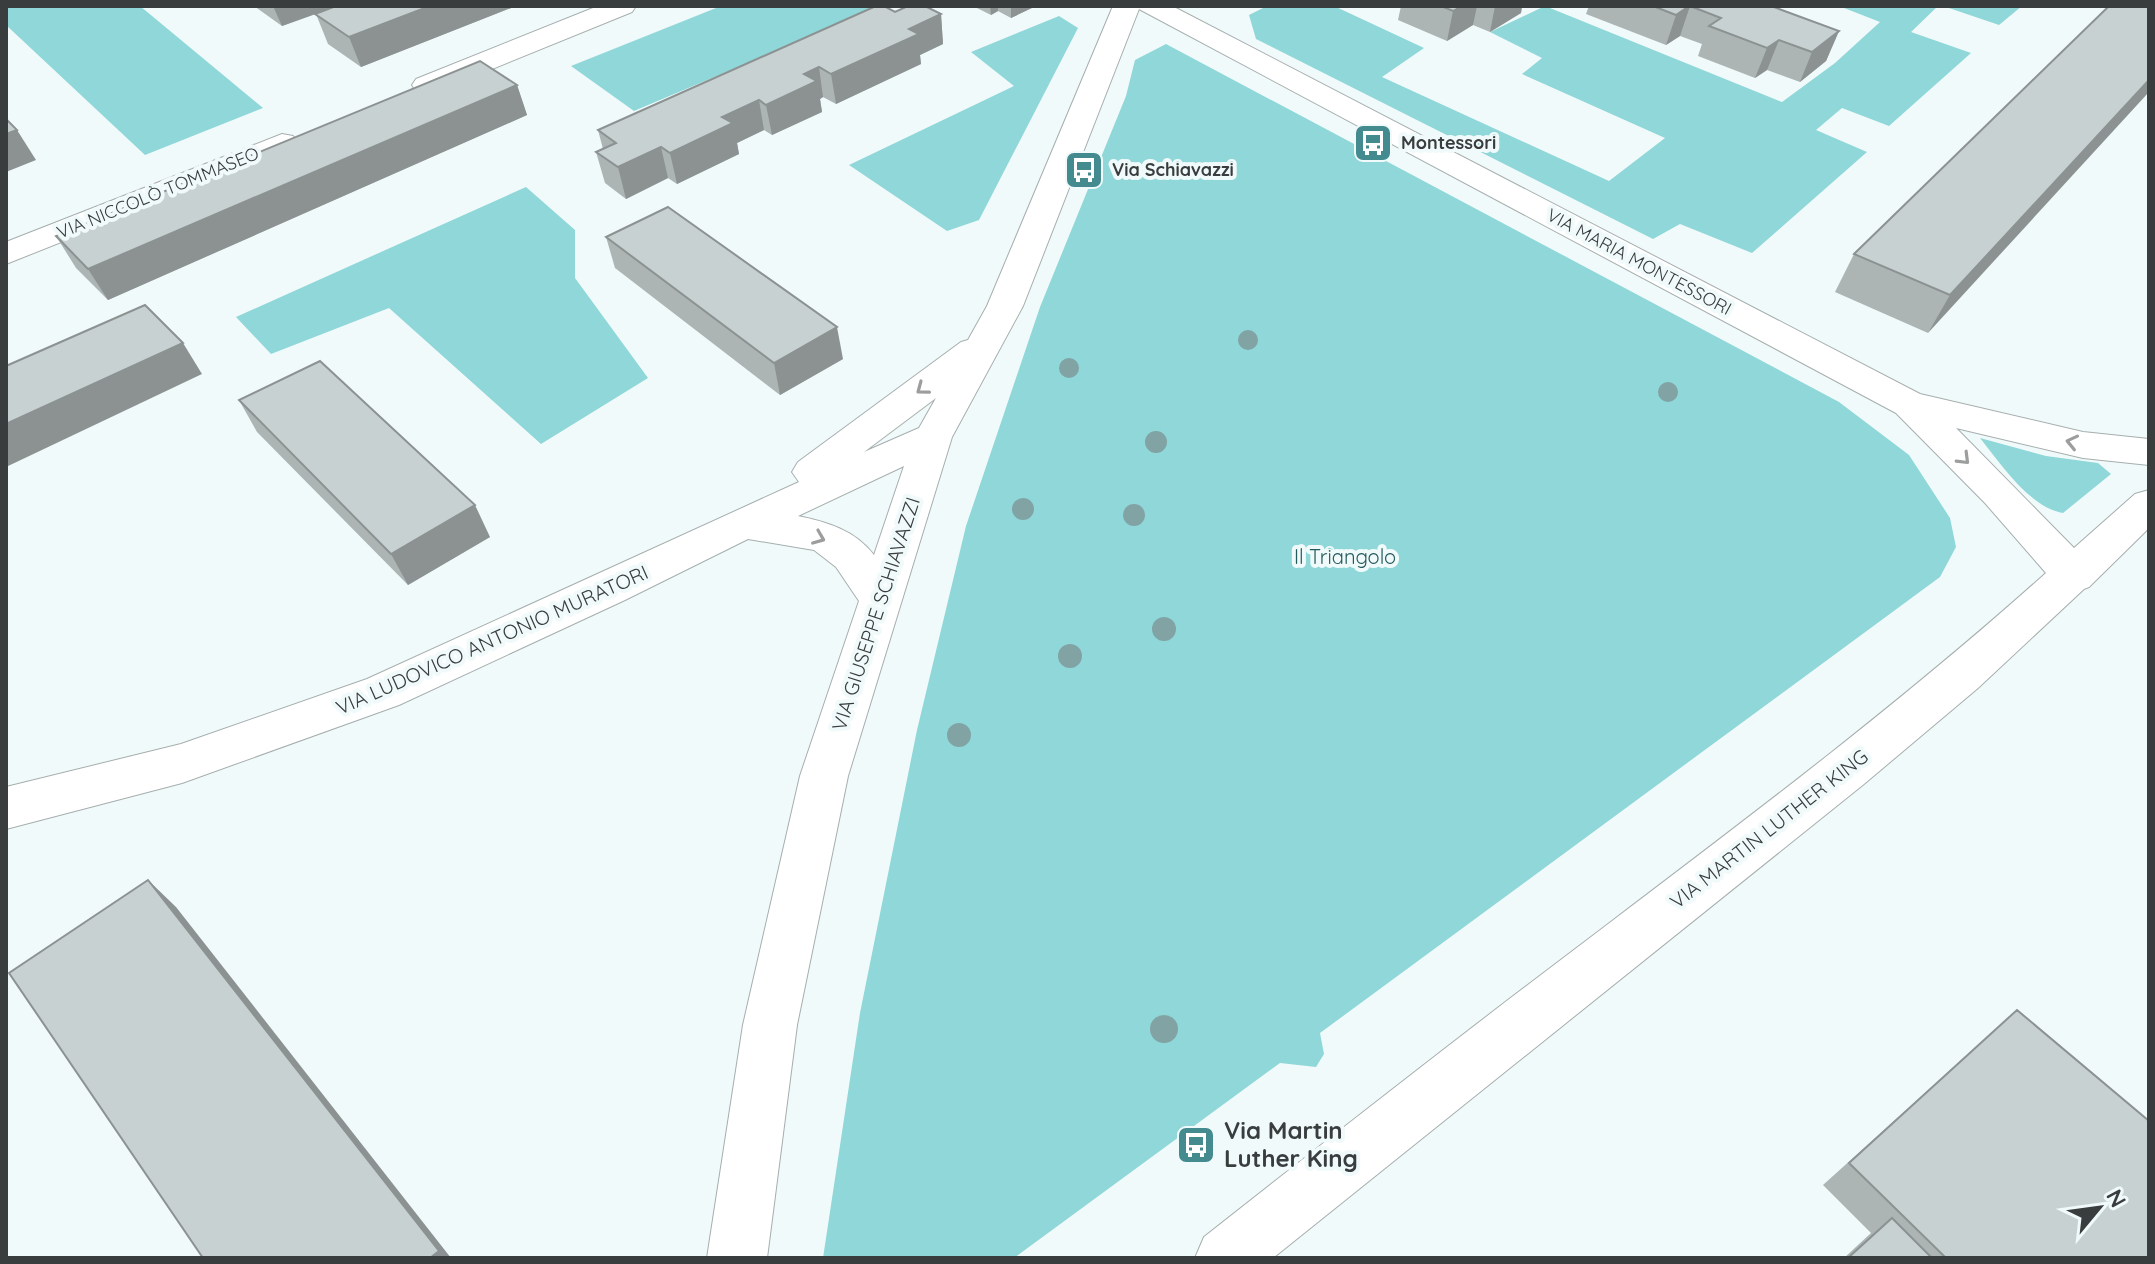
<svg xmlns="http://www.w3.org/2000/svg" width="2155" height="1264" viewBox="0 0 2155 1264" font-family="Quicksand,sans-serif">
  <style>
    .green { fill: #8fd7d9 }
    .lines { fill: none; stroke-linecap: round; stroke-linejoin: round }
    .minor-casing { stroke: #a6aeae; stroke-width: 2 }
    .minor { fill: #fff; fill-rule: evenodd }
    .tree { fill: #81a3a4 }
    .wall { fill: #acb4b4 }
    .shaded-wall { fill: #8c9292 }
    .building { fill: #c8d1d1; stroke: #8c9292; stroke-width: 2 }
    .oneway { stroke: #9c9e9e }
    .labels { text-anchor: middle; stroke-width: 8; stroke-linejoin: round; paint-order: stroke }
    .far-poi-label { font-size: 18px; font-weight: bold; fill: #393d3d; stroke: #f1fafa; text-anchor: start }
    .far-street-label { font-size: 18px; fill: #393d3d; stroke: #f1fafa }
    .park-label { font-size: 20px; fill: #265b5e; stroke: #f1fafa }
    .street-label { font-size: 20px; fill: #393d3d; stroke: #f1fafa }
    .near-poi-label { font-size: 24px; font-weight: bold; fill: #393d3d; stroke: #f1fafa; text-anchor: start }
  </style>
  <rect width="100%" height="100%" fill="#f1fafa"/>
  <g class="green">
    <polygon points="6,6 140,6 263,108 145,155 6,25"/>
    <polygon points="721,6 882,6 634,111 571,66"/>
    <polygon points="1267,6 1334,6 1424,48 1382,77 1609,181 1665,138 1522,74 1542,58 1490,32 1545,6 1782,102 1835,63 1880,22 1839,6 1938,6 1911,32 1971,53 1889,126 1842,108 1816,130 1867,152 1752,253 1680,224 1653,239 1256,39 1249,15"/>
    <polygon points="1943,6 2022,6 1999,25"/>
    <polygon points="1059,16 1078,28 979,220 947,231 849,165 1014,86 971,52"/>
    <polygon points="1166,44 1839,402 1909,455 1950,518 1956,547 1940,577 1320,1033 1324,1054 1316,1067 1280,1063 1014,1258 823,1258 860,1013 917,730 966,526 1040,307 1126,96 1135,60"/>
    <polygon points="526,187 575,230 575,278 648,378 541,444 389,308 271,354 236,317"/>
    <path d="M1980 438 2046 456 2098 463 2111 474 2063 513C2029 507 2001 464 1980 438Z"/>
  </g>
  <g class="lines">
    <g class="minor-casing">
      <g id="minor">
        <polygon points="598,6 636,6 632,12 438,91 427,94 416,91 412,85 416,79"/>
        <path d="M1113 6H1172L1920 394 2083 432 2149 439V465L2083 458 1956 428 2074 548 2135 494 2149 490V528L2089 587 2084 589 1978 688 1864 784 1273 1258H1195L1204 1237C1312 1152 1420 1067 1529 984 1705 850 1882 720 2046 573L1985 503 1896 413 1139 9 1023 306 952 437 848 776 797 1025 767 1258H707L743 1025 800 776 859 601 836 567 814 550 748 539 625 600 399 705 182 783 6 829V787L181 744 367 679 799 482 792 472 798 462 961 342 968 340 987 306ZM936 398 919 428 864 452ZM904 466 874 555C855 530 827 522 798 516Z"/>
        <polygon points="282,134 293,136 298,143 293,150 6,264 6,242"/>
      </g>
    </g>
    <use href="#minor" class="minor"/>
  </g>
  <g class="tree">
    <circle cx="1248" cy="340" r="10"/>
    <circle cx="1069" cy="368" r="10"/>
    <circle cx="1668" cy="392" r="10"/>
    <circle cx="1156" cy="442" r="11"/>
    <circle cx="1023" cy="509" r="11"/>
    <circle cx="1134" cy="515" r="11"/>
    <circle cx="1164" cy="629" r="12"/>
    <circle cx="1070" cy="656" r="12"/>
    <circle cx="959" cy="735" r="12"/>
    <circle cx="1164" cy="1029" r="14"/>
  </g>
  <g class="wall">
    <polygon points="254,6 516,6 361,67 328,44 316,14 282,26"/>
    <polygon points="973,6 1036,6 1011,18 998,11 991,15"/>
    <polygon points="1401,6 1522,6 1521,13 1490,32 1473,25 1447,41 1398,20"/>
    <polygon points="1589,6 1771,6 1839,31 1826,61 1800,82 1767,70 1755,78 1698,56 1702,44 1680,36 1666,45 1586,14"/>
    <polygon points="2149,6 1928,333 1835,292 1854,254"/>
    <polygon points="895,12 941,14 943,44 920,55 921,64 836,104 823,97 820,99 822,112 772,135 764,130 737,143 739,154 677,184 668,178 626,199 605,183 596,152 603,149 598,130"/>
    <polygon points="517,85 527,115 108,300 76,268 56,236"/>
    <polygon points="606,237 843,359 780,395 615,268"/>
    <polygon points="239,400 490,537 408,585 257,432"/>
    <polygon points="2017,1010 2149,1258 1844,1258 1871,1233 1823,1185"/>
  </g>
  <g class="shaded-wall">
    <polygon points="273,6 337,6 282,26"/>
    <polygon points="430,6 516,6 361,67 349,37"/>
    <polygon points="990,6 998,6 998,11 991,15"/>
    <polygon points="1011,6 1036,6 1011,18"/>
    <polygon points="1462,6 1477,6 1473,25 1447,41 1453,11"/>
    <polygon points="1495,6 1522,6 1521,13 1490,32"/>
    <polygon points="1690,6 1680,36 1666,45 1676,15"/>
    <polygon points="941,14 943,44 920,55 921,64 836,104 831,74 909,29"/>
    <polygon points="1839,31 1826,61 1800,82 1812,52"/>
    <polygon points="1779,40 1767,70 1755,78 1767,48"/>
    <polygon points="819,67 823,97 820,99 822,112 772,135 766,105 804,74"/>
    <polygon points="2149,80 2149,92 1928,333 1950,295"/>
    <polygon points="517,85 527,115 108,300 88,269"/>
    <polygon points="759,100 764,130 737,143 739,154 677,184 670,153 722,117"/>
    <polygon points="17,130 36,160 6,172 6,134"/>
    <polygon points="661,147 668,178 626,199 618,167"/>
    <polygon points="837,327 843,359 780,395 774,363"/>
    <polygon points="183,343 202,374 6,467 6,424"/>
    <polygon points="475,505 490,537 408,585 391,554"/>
    <polygon points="148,880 176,907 451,1258 430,1258"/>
  </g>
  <g class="building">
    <polygon points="336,6 430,6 349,37 315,14"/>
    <polygon points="876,6 884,6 895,12 908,6 925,6 941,14 909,29 919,34 831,74 819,67 804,74 817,81 766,105 759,100 722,117 733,123 670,153 661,147 618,167 596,152 616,143 598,130"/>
    <polygon points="1441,6 1462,6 1453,11"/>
    <polygon points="1653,6 1689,6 1676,15"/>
    <polygon points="1690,6 1771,6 1839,31 1812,52 1779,40 1767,48 1709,26 1721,18"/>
    <polygon points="2109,6 2149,6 2149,80 1950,295 1854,254"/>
    <polygon points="480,61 517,85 88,269 56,236"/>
    <polygon points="6,119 17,130 6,134"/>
    <polygon points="668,207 837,327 774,363 606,237"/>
    <polygon points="145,305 183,343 6,424 6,366"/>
    <polygon points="320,361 475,505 391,554 239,400"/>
    <polygon points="148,880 439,1251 430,1258 203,1258 9,973"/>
    <polygon points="2017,1010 2149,1121 2149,1258 1946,1258 1849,1163"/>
    <polygon points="1892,1218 1932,1258 1850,1258 1849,1257"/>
  </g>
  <defs><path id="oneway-chevron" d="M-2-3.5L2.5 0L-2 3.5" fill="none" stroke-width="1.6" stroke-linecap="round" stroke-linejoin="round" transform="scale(2)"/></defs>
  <g class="oneway">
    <use href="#oneway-chevron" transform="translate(922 389) rotate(143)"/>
    <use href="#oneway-chevron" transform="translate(2072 442) rotate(-167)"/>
    <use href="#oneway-chevron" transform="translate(1964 459) rotate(45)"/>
    <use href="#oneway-chevron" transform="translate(819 538) rotate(22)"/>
  </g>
  <defs>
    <g id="bus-square" transform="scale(2)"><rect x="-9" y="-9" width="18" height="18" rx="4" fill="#438b8e" stroke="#f1fafa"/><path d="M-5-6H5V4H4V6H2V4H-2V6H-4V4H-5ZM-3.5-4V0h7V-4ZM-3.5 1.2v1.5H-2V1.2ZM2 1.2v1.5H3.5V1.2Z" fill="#fff"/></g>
  </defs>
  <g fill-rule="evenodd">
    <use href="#bus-square" x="1373" y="143"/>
    <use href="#bus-square" x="1084" y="170"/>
    <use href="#bus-square" x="1196" y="1145"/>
  </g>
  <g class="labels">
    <g class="far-poi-label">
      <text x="1401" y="149">Montessori</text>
      <text x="1112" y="176">Via Schiavazzi</text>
    </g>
    <g class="far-street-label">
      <text transform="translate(158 193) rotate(-22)" y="6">VIA NICCOLÒ TOMMASEO</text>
      <text transform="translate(1639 262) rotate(28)" y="6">VIA MARIA MONTESSORI</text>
    </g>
    <g class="park-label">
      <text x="1345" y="564">Il Triangolo</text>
    </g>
    <g class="street-label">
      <text transform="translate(876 614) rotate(-72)" y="7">VIA GIUSEPPE SCHIAVAZZI</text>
      <text transform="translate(492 640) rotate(-24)" y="7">VIA LUDOVICO ANTONIO MURATORI</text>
      <text transform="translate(1769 829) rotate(-38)" y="7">VIA MARTIN LUTHER KING</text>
    </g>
    <g class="near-poi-label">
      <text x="1224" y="1139">Via Martin<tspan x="1224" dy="28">Luther King</tspan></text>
    </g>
  </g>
  <rect width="2155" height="1264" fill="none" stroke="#393d3d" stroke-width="16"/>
  <g transform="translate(2099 1208) rotate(61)" stroke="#f1fafa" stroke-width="6" paint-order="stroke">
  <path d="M0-6L14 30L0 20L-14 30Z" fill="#393d3d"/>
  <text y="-12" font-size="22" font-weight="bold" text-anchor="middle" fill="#393d3d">N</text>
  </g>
</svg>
